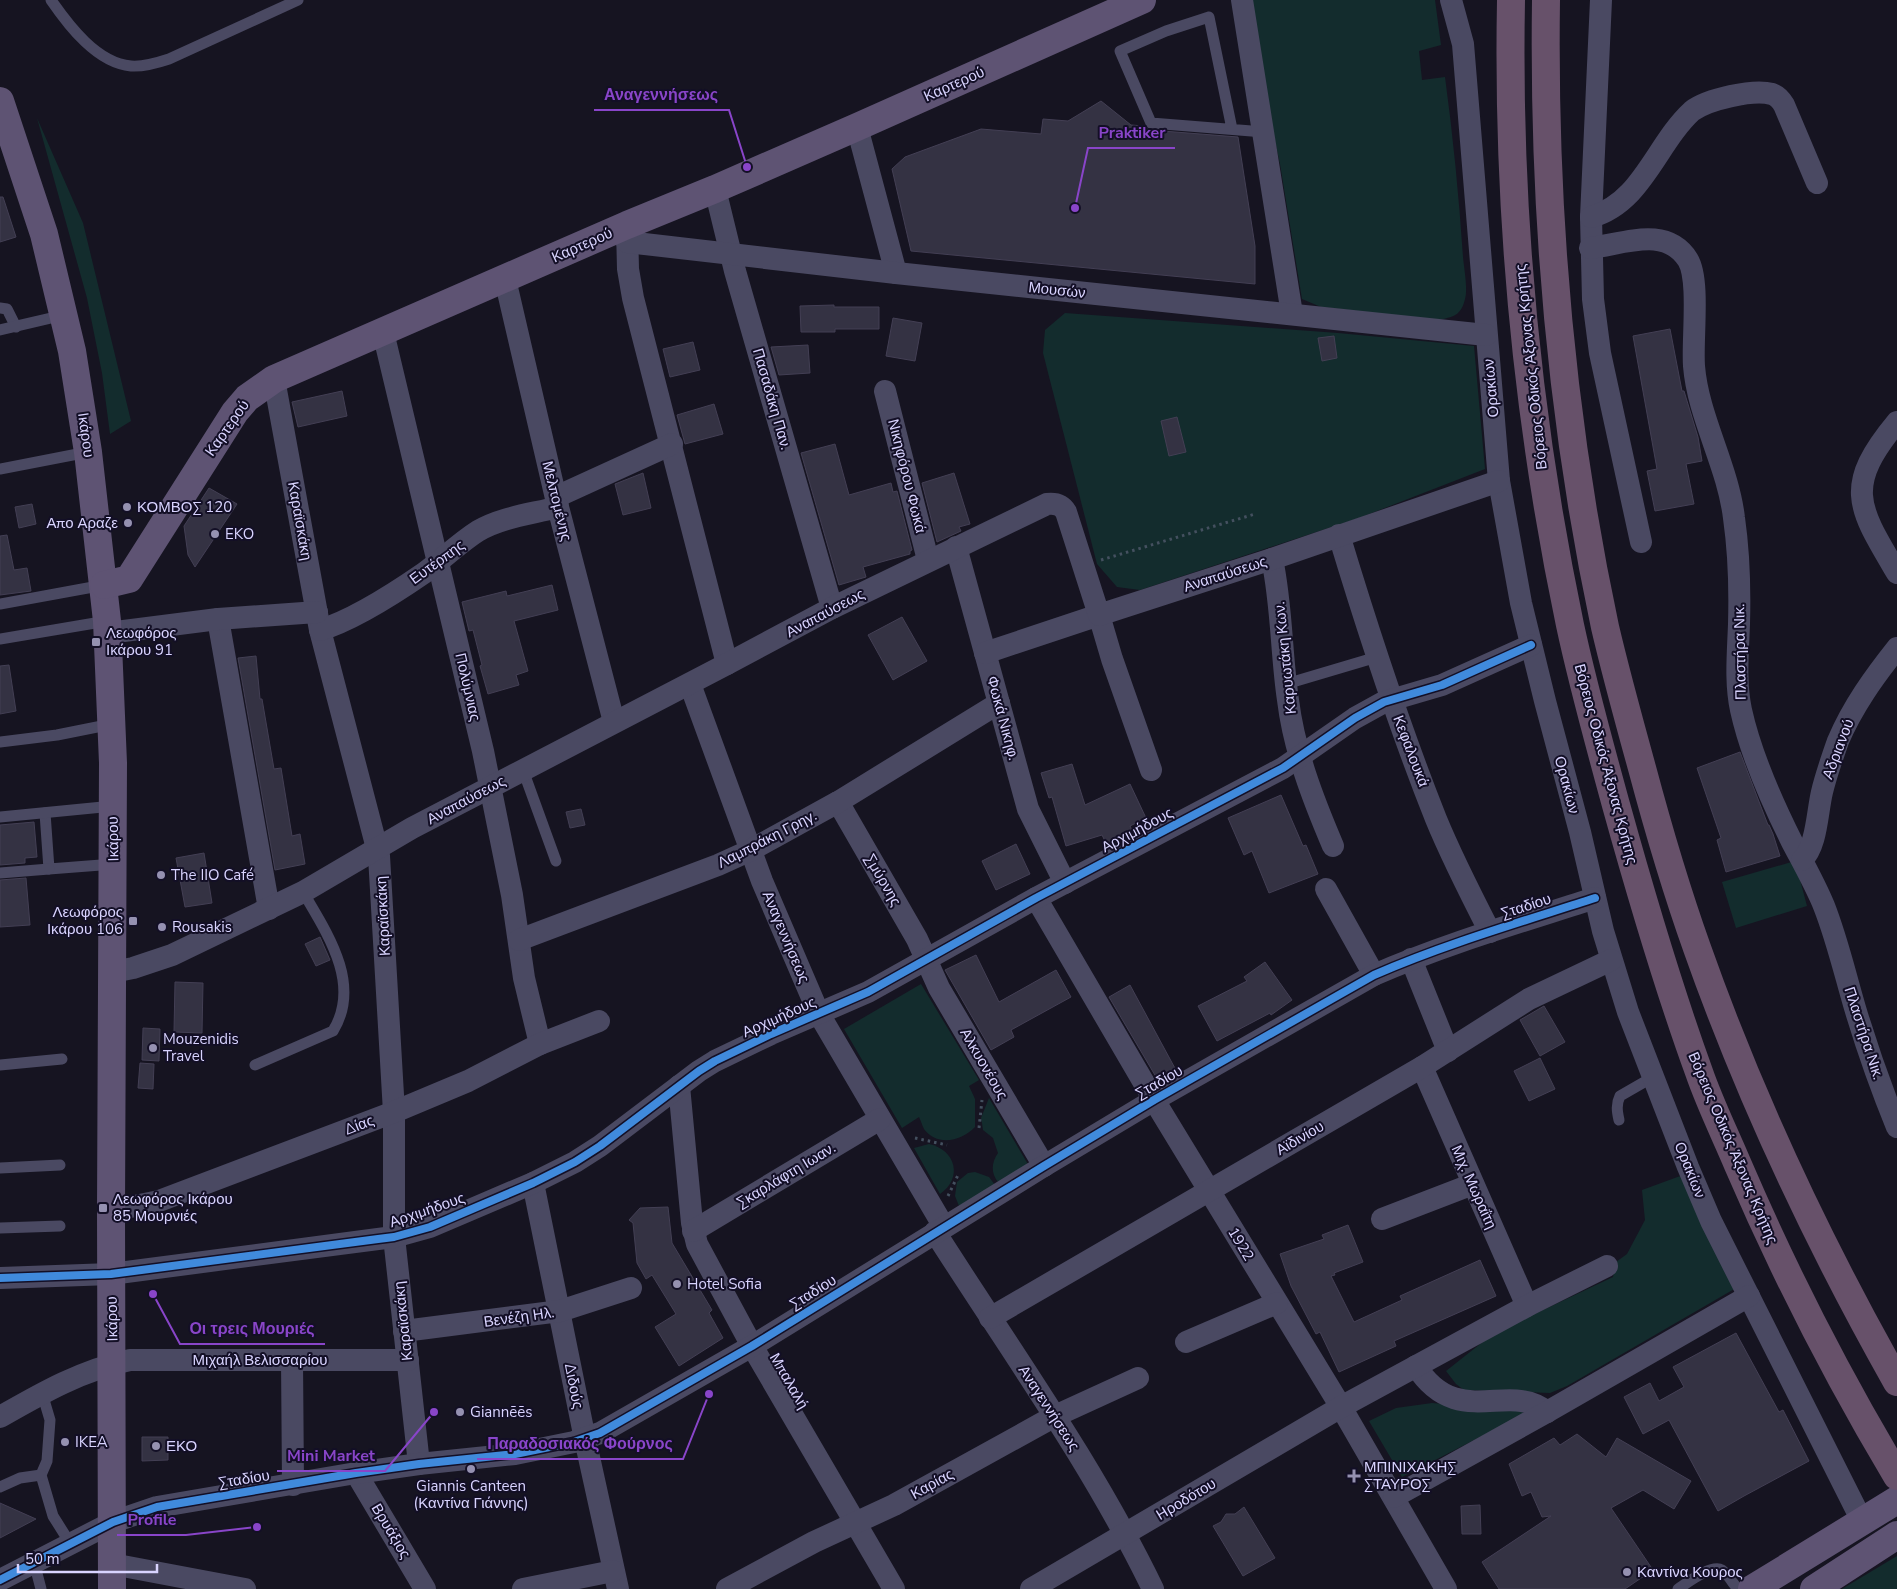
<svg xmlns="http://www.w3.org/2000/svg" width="1897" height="1589" viewBox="0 0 1897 1589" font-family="'Nunito Sans',sans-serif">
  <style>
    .green { fill: #132c2d }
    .building { fill: #343243; stroke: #433f54 }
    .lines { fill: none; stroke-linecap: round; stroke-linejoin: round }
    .path { stroke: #44505f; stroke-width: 3; stroke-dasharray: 2.5 4; stroke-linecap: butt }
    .lane { stroke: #4a4962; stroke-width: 11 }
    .street { stroke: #4a4962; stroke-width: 22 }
    .primary { stroke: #5e5373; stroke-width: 28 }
    .highway { stroke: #67516a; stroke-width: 28 }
    .cycleway-casing { stroke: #130f26; stroke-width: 11 }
    .cycleway { stroke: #408adc; stroke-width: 8 }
    .poi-dot { fill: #9591b1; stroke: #130f26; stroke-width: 2 }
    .labels { text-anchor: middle; stroke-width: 4; stroke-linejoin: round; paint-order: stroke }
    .street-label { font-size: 15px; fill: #d9d4ff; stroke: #130f26 }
    .poi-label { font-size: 15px; fill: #d9d4ff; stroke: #130f26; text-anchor: start }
    .leader { fill: none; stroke: #8945c9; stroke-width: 2 }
    .callout-dot { fill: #8945c9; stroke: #130f26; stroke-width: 2 }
    .callout-label { font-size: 16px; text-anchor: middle; font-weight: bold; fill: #8945c9; stroke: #130f26; stroke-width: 4; stroke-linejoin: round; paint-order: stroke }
  </style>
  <rect width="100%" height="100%" fill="#161421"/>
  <g class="green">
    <path d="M1252 0H1435L1441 45 1419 51 1422 80 1445 77C1453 136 1459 197 1463 257 1464 268 1468 289 1465 299 1461 316 1453 317 1438 320L1321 307 1302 299 1280 164 1263 86Z"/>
    <polygon points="37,118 83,223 131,421 110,434 102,373 87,298"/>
    <polygon points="1065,313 1338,333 1474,346 1485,469 1359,518 1140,590 1117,587 1097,564 1043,353 1045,330"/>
    <polygon points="1795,861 1807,906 1736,928 1722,882"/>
    <path d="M921 984 979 1080 969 1086 975 1099V1127C962 1141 937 1147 924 1129 922 1125 921 1121 919 1117L902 1128 844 1029Z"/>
    <path d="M989 1098 1029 1166 998 1182C991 1173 991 1163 998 1153L993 1138 983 1130 982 1123 981 1118Z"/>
    <path d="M929 1144C956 1150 963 1178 940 1194L914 1148Z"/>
    <polygon points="975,1172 989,1177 995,1185 959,1206 955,1196 957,1182 968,1173"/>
    <polygon points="1683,1175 1736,1288 1567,1386 1550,1393 1464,1390 1456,1384 1446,1371 1494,1333 1613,1277 1616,1262 1627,1254 1645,1220 1642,1190"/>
    <polygon points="1432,1403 1444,1404 1523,1410 1523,1415 1402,1477 1369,1421 1396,1408"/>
    <polygon points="1897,1556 1897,1589 1842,1589"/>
  </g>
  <g class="building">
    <polygon points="1101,101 1131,125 1144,126 1150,130 1238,137 1255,246 1255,284 911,251 892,169 905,157 981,129 1041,134 1043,119 1068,121"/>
    <polygon points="0,197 3,197 16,237 0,242"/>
    <polygon points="834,305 834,307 879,307 879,329 835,329 835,332 801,332 800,306"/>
    <polygon points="893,318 922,323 915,361 886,356"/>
    <polygon points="1670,329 1682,391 1684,391 1698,437 1702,461 1686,464 1694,504 1655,511 1647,471 1657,469 1633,336"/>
    <polygon points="1334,336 1337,358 1322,361 1318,338"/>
    <polygon points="693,342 700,370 670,377 663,349"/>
    <polygon points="808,345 810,373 779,375 771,347"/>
    <polygon points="342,391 347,416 298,427 292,402"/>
    <polygon points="714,404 723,434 685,444 677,415"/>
    <polygon points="1177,417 1186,452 1169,456 1161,421"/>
    <polygon points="835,444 849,495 891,483 893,492 897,491 912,550 910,551 910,554 863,567 866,577 839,585 801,453"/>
    <polygon points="643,473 651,508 623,515 615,484"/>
    <polygon points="954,473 970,524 959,527 961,531 937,542 922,483"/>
    <polygon points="209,488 237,504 195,567 188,555 184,526"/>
    <polygon points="32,504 36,524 19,528 15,507"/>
    <polygon points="7,535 14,570 27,568 31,591 0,595 0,536"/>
    <polygon points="552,585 558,610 514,621 528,671 516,675 519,685 488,694 480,666 482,665 473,630 469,631 462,602 506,591 507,596"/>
    <polygon points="902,617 927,661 893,680 868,635"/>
    <polygon points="256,656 260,699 262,699 274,769 281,768 292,836 300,834 305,864 275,870 238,658"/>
    <polygon points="9,665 16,711 0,714 0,666"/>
    <polygon points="1740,752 1768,825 1769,825 1773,834 1780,856 1726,872 1717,840 1721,838 1697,768"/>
    <polygon points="1072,764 1085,805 1130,784 1146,818 1130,826 1133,832 1107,845 1102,835 1066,846 1052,797 1049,798 1041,773"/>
    <polygon points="1281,795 1303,846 1306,845 1318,874 1269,893 1252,851 1244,855 1228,818"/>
    <polygon points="581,809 585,825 570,828 566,812"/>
    <polygon points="34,822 37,857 25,858 25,863 0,865 0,825"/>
    <polygon points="1016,844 1030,874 996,890 982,861"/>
    <polygon points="204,853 212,903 185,907 176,858"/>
    <polygon points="26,878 30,925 0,927 0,880"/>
    <polygon points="320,937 330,960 316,966 305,944"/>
    <polygon points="976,955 999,1002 1056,970 1071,997 1011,1030 1014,1037 991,1050 945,970"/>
    <polygon points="1265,962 1292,1000 1271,1015 1270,1013 1217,1041 1198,1006 1247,981 1244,977"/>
    <polygon points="175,982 203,983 202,1033 174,1032"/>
    <polygon points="1130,985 1177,1072 1159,1082 1109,997"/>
    <polygon points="1544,1006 1565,1042 1540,1056 1520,1020"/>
    <polygon points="143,1028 160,1029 159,1061 142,1060"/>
    <polygon points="1540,1058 1555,1089 1529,1101 1514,1071"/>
    <polygon points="140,1063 154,1064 153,1089 138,1088"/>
    <polygon points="668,1207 672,1243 712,1310 709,1313 723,1338 679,1366 655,1327 676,1314 652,1275 646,1279 637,1263 633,1223 629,1220 640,1208"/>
    <polygon points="1348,1225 1363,1262 1334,1273 1335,1275 1331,1276 1354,1322 1402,1300 1400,1296 1480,1260 1496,1296 1394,1341 1396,1346 1339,1372 1320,1332 1316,1334 1291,1286 1280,1254 1324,1239 1322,1235"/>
    <polygon points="1736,1333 1779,1412 1783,1410 1809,1461 1744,1496 1718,1511 1669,1420 1643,1434 1624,1397 1650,1383 1659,1401 1684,1387 1673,1367"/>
    <polygon points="1577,1434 1606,1457 1617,1438 1691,1481 1674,1509 1643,1490 1611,1508 1653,1570 1625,1589 1499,1589 1482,1562 1551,1516 1542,1517 1531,1492 1522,1496 1509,1464 1554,1438 1560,1445"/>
    <polygon points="142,1437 168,1437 168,1460 142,1461"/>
    <polygon points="0,1503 36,1519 0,1538"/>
    <polygon points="1480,1505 1481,1534 1462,1534 1461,1506"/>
    <polygon points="1244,1507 1275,1558 1243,1576 1213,1526 1221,1522 1226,1514 1235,1514"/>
  </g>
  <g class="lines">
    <g class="path">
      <polyline points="1101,560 1255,514"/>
      <polyline points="979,1128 982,1100"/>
      <polyline points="915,1138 947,1145"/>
      <polyline points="948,1196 959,1173"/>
    </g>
    <g class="lane">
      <path d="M51 0C69 26 97 63 131 66 144 67 157 63 169 59L298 0"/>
      <polyline points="1232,129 1209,17 1166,31 1120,51 1151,123 1264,132"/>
      <polyline points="0,308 7,309 16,327"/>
      <polyline points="0,330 64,315"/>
      <polyline points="0,469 88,452"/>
      <polyline points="0,604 104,585"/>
      <polyline points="0,639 107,621"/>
      <polyline points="1286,684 1377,657"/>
      <polyline points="0,742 57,735 112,724"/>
      <polyline points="523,770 556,861"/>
      <polyline points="45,813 49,869 114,864"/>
      <polyline points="0,817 113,806"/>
      <polyline points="0,873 49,869"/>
      <polyline points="0,1065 62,1059"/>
      <path d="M255 1065 333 1031C362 984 327 933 303 892"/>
      <path d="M1619 1120C1617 1111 1616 1104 1620 1096L1653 1077"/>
      <polyline points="0,1168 60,1165"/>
      <polyline points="0,1228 60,1226"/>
      <polyline points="42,1393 50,1420 47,1461 41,1475 53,1516 70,1543"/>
      <polyline points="0,1487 20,1478 41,1475"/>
      <polyline points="34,1562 41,1589"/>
      <path d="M1678 1589C1687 1583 1711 1564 1722 1570 1728 1574 1733 1584 1738 1589"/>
    </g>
    <g class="street">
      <polyline points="1242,0 1292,314"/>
      <polyline points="1451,0 1463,44 1499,481 1521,603 1545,701 1580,832 1603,931 1628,1012 1688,1167 1711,1221 1862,1521"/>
      <polyline points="1601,0 1591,217 1593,299 1600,353 1641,542"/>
      <polyline points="857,127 896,273"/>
      <polyline points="715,189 735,271 832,608"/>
      <path d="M1591 217C1642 203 1656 144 1692 111 1708 99 1753 89 1772 94 1778 96 1781 100 1784 105L1817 183"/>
      <polyline points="627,228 628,269 633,298 727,664"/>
      <polyline points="627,242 896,273 1486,335"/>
      <path d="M1590 248C1624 244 1666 225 1688 260 1700 280 1692 340 1694 366 1698 417 1728 466 1734 518 1739 553 1740 589 1739 624 1738 653 1735 682 1741 710 1750 751 1773 804 1792 842 1803 863 1815 884 1824 906 1837 939 1845 974 1855 1008 1867 1048 1881 1088 1897 1127"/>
      <polyline points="505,279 558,507 614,722"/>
      <polyline points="383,332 483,751 512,895 524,978 540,1044"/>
      <polyline points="274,379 320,630 379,856 394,1112 394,1237 419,1464"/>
      <polyline points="885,391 928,560"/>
      <path d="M1897 422C1843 487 1858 507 1897 573"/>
      <polyline points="556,497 672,444"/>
      <path d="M1339 535C1368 631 1399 726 1436 819 1452 858 1471 895 1490 932"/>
      <polyline points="956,547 1028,809 1065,883"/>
      <path d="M1272 559C1282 605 1281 653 1288 700 1294 750 1313 799 1333 846"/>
      <polyline points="218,619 269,909"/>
      <path d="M320 630C354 620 395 593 424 573 442 560 459 543 478 531 502 517 532 514 558 507"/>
      <polyline points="108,633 218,619 317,612"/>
      <polyline points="985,653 1099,615 1112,659 1151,770"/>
      <polyline points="690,684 762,881 819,1014 944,1227"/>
      <polyline points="838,802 917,939 939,988 1044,1166"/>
      <path d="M1802 860C1817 846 1817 813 1822 792 1826 775 1832 758 1838 741 1853 706 1874 677 1897 648"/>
      <polyline points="1326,889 1374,975"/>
      <polyline points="1036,898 1154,1100 1341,1407 1446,1589"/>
      <polyline points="519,940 718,865 751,850 838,802 999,703"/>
      <polyline points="1411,959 1448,1051"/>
      <path d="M113 972 133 968 172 955 303 892 412 828 727 664 832 608 1047 504C1056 503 1062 505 1066 512L1099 615 1272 559 1499 481"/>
      <polyline points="1422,1067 1527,1306"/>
      <polyline points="679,1086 692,1223 697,1244 752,1346 894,1589"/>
      <polyline points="533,1183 585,1439 618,1589"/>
      <polyline points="111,1211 159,1201 394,1112 468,1081 540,1044 599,1021"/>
      <polyline points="1382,1219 1473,1184"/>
      <polyline points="693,1231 880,1119"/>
      <path d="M935 1232C1010 1350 1092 1463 1153 1589"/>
      <polyline points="0,1278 111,1274 378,1239 394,1237 430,1227 533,1183 575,1162 600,1146 699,1071 715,1061 771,1034 868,992 1036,898 1283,768 1355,718 1384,702 1442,685 1531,645"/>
      <polyline points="990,1318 1422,1067 1529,999 1611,960"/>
      <polyline points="404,1331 560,1311 631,1288"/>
      <polyline points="1186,1342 1277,1303"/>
      <polyline points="292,1360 293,1485"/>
      <path d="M1416 1366C1457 1431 1510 1380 1547 1412"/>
      <path d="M0 1417C42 1393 82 1370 130 1360H408"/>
      <polyline points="356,1473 425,1589"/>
      <polyline points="1394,1497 1547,1412 1749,1296"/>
      <polyline points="112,1564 245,1589"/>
      <path d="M0 1580 113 1522 157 1507 356 1473 419 1464 515 1454 574 1442 600 1433 752 1346 1044 1166 1154 1100 1374 975C1445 944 1521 922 1595 898"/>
      <polyline points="523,1589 613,1571"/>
      <polyline points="727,1589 814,1542 894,1505 1055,1416 1138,1378"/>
      <polyline points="1031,1589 1341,1407 1527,1306 1607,1266"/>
    </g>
    <g class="primary">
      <polyline points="0,101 44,234 72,351 88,452 107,621 113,763 111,1211 112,1589"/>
      <polyline points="104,585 129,579 235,412 247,398 274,379 627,225 715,189 857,127 1142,0"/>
      <polyline points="1752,1589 1897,1500"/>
      <polyline points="1814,1589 1897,1535"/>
    </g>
    <g class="highway">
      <path d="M1511 0C1507 209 1527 420 1570 625 1583 686 1600 746 1616 805 1641 895 1667 984 1699 1072 1710 1104 1725 1134 1738 1165 1784 1272 1837 1376 1897 1476"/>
      <path d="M1546 0C1543 210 1561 421 1605 627 1616 674 1629 721 1642 768 1658 828 1676 889 1697 948 1750 1098 1819 1244 1897 1382"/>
    </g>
    <g class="cycleway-casing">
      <g id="cycleway">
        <polyline points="0,1278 111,1274 378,1239 394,1237 430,1227 533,1183 575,1162 600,1146 699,1071 715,1061 771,1034 868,992 1036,898 1283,768 1355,718 1384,702 1442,685 1531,645"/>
        <path d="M0 1580 113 1522 157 1507 356 1473 419 1464 515 1454 574 1442 600 1433 752 1346 1044 1166 1154 1100 1374 975C1445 944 1521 922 1595 898"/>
      </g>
    </g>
    <use href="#cycleway" class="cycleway"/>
  </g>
  <g class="poi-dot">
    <circle cx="127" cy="507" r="5"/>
    <circle cx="128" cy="523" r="5"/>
    <circle cx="215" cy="534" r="5"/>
    <rect x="91" y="637" width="10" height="10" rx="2.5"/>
    <circle cx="161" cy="875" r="5"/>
    <rect x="128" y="916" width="10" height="10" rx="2.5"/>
    <circle cx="162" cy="927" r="5"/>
    <circle cx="153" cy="1048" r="5"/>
    <rect x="98" y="1203" width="10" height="10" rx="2.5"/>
    <circle cx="677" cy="1284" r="5"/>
    <circle cx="460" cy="1412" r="5"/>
    <circle cx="65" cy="1442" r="5"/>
    <circle cx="156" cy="1446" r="5"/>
    <circle cx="471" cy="1469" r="5"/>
    <path d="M1351.5 1468.5h5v5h5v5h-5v5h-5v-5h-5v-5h5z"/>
    <circle cx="1627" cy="1572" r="5"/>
  </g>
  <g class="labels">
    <g class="street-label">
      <text transform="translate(954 84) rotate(-24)" y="5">Καρτερού</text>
      <text transform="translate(582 245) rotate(-24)" y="5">Καρτερού</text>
      <text transform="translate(1057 290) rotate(6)" y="5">Μουσών</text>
      <text transform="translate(1531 367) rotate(-96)" y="5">Βόρειος Οδικός Άξονας Κρήτης</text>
      <text transform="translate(1491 388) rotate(-95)" y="5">Ορακίων</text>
      <text transform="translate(772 399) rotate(74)" y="5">Πασαδάκη Παν.</text>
      <text transform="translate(227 428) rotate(-55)" y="5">Καρτερού</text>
      <text transform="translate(86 435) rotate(82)" y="5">Ικάρου</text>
      <text transform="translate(907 476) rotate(76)" y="5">Νικηφόρου Φωκά</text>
      <text transform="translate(557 501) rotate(76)" y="5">Μελπομένης</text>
      <text transform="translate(300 521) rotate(80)" y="5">Καραϊσκάκη</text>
      <text transform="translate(437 562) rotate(-36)" y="5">Ευτέρπης</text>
      <text transform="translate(1225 574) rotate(-18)" y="5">Αναπαύσεως</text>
      <text transform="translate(825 613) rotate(-28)" y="5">Αναπαύσεως</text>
      <text transform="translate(1740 652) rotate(-91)" y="5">Πλαστήρα Νικ.</text>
      <text transform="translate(1285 658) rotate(-96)" y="5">Καρυωτάκη Κων.</text>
      <text transform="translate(468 687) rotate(77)" y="5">Πολύμνιας</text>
      <text transform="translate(1003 718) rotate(75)" y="5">Φωκά Νικηφ.</text>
      <text transform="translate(1838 749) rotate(-69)" y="5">Αδριανού</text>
      <text transform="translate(1411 751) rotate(69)" y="5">Κεφαλουκά</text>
      <text transform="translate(1606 764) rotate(75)" y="5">Βόρειος Οδικός Άξονας Κρήτης</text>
      <text transform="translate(1567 785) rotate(75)" y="5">Ορακίων</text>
      <text transform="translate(466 800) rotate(-28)" y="5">Αναπαύσεως</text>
      <text transform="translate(1137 830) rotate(-28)" y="5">Αρχιμήδους</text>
      <text transform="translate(113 839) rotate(-91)" y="5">Ικάρου</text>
      <text transform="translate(767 839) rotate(-27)" y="5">Λαμπράκη Γρηγ.</text>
      <text transform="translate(883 880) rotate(60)" y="5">Σμύρνης</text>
      <text transform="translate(1526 906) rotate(-18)" y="5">Σταδίου</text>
      <text transform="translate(383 916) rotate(-93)" y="5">Καραϊσκάκη</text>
      <text transform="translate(786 937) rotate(67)" y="5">Αναγεννήσεως</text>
      <text transform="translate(779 1017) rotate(-24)" y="5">Αρχιμήδους</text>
      <text transform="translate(1864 1033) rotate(72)" y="5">Πλαστήρα Νικ.</text>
      <text transform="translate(984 1064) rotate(60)" y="5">Αλκυονέους</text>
      <text transform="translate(1159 1082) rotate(-30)" y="5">Σταδίου</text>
      <text transform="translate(359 1125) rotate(-21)" y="5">Δίας</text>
      <text transform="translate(1300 1138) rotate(-30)" y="5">Αϊδινίου</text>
      <text transform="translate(1733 1148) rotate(67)" y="5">Βόρειος Οδικός Άξονας Κρήτης</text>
      <text transform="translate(1690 1170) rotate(68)" y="5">Ορακίων</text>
      <text transform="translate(786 1175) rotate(-31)" y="5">Σκαρλάφτη Ιωαν.</text>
      <text transform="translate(1474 1187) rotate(66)" y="5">Μιχ. Μωραΐτη</text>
      <text transform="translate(427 1210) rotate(-19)" y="5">Αρχιμήδους</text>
      <text transform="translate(1241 1244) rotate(59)" y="5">1922</text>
      <text transform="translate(813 1292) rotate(-32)" y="5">Σταδίου</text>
      <text transform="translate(519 1317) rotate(-8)" y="5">Βενέζη Ηλ.</text>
      <text transform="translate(112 1319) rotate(-91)" y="5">Ικάρου</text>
      <text transform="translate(403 1321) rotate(-96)" y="5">Καραϊσκάκη</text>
      <text x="260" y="1365">Μιχαήλ Βελισσαρίου</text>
      <text transform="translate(789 1381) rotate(60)" y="5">Μπαλαλή</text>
      <text transform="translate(574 1386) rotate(79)" y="5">Διδούς</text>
      <text transform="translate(1049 1408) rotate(57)" y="5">Αναγεννήσεως</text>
      <text transform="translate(244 1479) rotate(-9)" y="5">Σταδίου</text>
      <text transform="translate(932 1484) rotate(-29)" y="5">Καρίας</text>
      <text transform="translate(1186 1499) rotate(-31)" y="5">Ηροδότου</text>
      <text transform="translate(391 1531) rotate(59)" y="5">Βρυάξιος</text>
    </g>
    <g class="poi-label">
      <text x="137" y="512">ΚΟΜΒΟΣ 120</text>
      <text x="118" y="528" text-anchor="end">Απο Αραζε</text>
      <text x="225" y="539">EKO</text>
      <text x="106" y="638">Λεωφόρος<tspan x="106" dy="17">Ικάρου 91</tspan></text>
      <text x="171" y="880">The IIO Café</text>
      <text x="123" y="917" text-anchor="end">Λεωφόρος<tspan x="123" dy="17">Ικάρου 106</tspan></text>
      <text x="172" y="932">Rousakis</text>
      <text x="163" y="1044">Mouzenidis<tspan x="163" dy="17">Travel</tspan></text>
      <text x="113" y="1204">Λεωφόρος Ικάρου<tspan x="113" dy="17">85 Μουρνιές</tspan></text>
      <text x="687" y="1289">Hotel Sofia</text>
      <text x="470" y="1417">Giannēēs</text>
      <text x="75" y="1447">IKEA</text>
      <text x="166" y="1451">ΕΚΟ</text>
      <text x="1364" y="1472">ΜΠΙΝΙΧΑΚΗΣ<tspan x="1364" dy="17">ΣΤΑΥΡΟΣ</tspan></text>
      <text x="471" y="1491" text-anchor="middle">Giannis Canteen<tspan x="471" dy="17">(Καντίνα Γιάννης)</tspan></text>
      <text x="1637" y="1577">Καντίνα Κουρος</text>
    </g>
  </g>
  <path class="leader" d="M747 167L729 110H594M1075 208L1088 148H1175M153 1294L180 1344H325M709 1394L683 1459H477M434 1412L385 1471H277M257 1527L186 1535H117"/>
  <g class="callout-dot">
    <circle cx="747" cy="167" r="5"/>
    <circle cx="1075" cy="208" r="5"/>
    <circle cx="153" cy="1294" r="5"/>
    <circle cx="709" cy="1394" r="5"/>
    <circle cx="434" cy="1412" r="5"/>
    <circle cx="257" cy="1527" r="5"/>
  </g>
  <g class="callout-label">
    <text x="661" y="100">Αναγεννήσεως</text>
    <text x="1132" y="138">Praktiker</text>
    <text x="252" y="1334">Οι τρεις Μουριές</text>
    <text x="580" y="1449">Παραδοσιακός Φούρνος</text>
    <text x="331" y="1461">Mini Market</text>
    <text x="152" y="1525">Profile</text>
  </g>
  <path d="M18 1564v8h139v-8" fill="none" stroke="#d9d4ff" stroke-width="2.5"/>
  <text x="25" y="1564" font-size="15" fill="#d9d4ff" stroke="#130f26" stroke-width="4" paint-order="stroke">50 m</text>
</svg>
